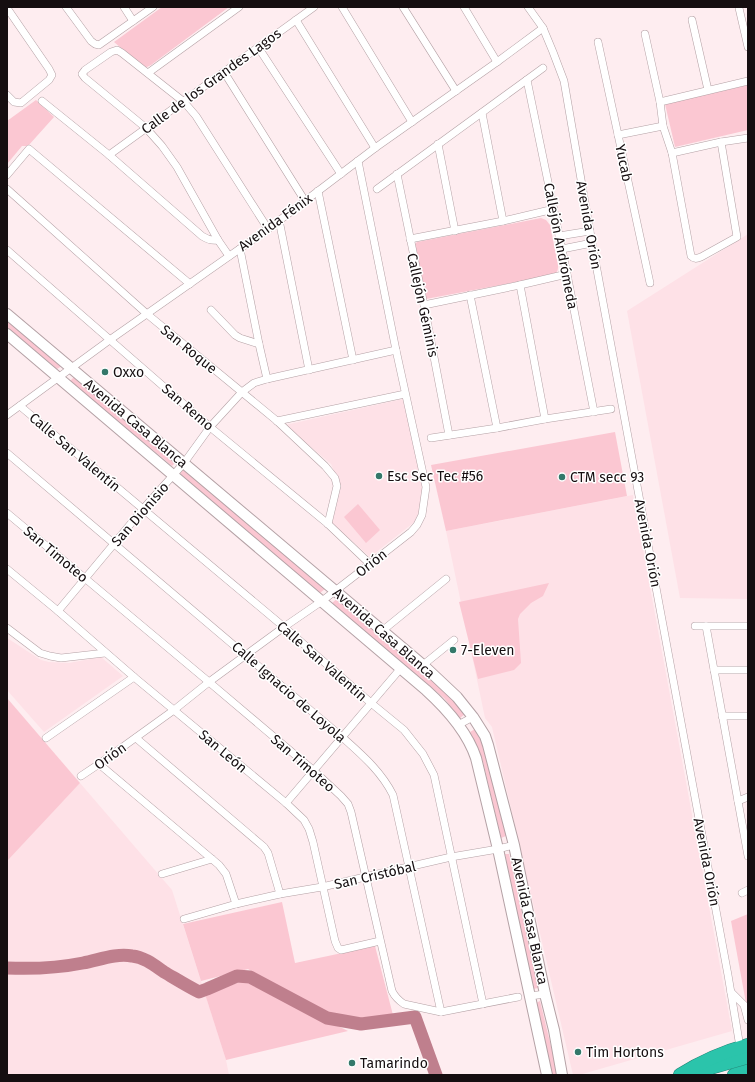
<svg xmlns="http://www.w3.org/2000/svg" width="755" height="1082" viewBox="0 0 755 1082" font-family="'Fira Sans',sans-serif">
  <style>
    .built { fill: #fee1e7 }
    .green { fill: #fbc7d2 }
    .lines { fill: none; stroke-linecap: round; stroke-linejoin: round }
    .river { stroke: #bf7f8d; stroke-width: 13 }
    .street-casing { stroke: #b4a1a5; stroke-width: 8 }
    .secondary-casing { stroke: #b4a1a5; stroke-width: 12 }
    .highway-casing { stroke: #238475; stroke-width: 14 }
    .street { stroke: #fff; stroke-width: 7 }
    .secondary { stroke: #fff; stroke-width: 10 }
    .highway { stroke: #2bc4ab; stroke-width: 13 }
    .poi-dot { fill: #34786a; stroke: #fff; stroke-width: 1.5 }
    .labels { text-anchor: middle; stroke-width: 3; stroke-linejoin: round; paint-order: stroke }
    .street-label { font-size: 14px; fill: #150e10; stroke: #fff }
    .poi-label { font-size: 14px; fill: #150e10; stroke: #fff; text-anchor: start }
  </style>
  <rect width="100%" height="100%" fill="#feedf0"/>
  <g class="built">
    <polygon points="748,234 748,599 680,598 627,311"/>
    <polygon points="403,399 425,487 417,520 370,557 332,523 341,487 331,464 285,425"/>
    <polygon points="633,495 732,1031 579,1075 573,1075 492,727 485,718 446,531"/>
    <polygon points="7,638 41,660 49,662 69,663 101,657 123,676 44,732 7,690"/>
    <polygon points="80,783 172,890 226,1060 229,1075 7,1075 7,859"/>
  </g>
  <g class="green">
    <polygon points="162,7 229,7 151,65 145,68 114,42"/>
    <polygon points="748,85 748,130 675,147 665,104"/>
    <polygon points="36,100 54,117 28,146 22,146 7,164 7,121"/>
    <path d="M541 218 546 220 550 225 558 265C558 270 558 272 553 275L426 299 424 297 415 244 417 242Z"/>
    <polygon points="7,319 62,366 57,369 7,327"/>
    <polygon points="75,376 176,462 172,466 70,381"/>
    <polygon points="615,432 627,496 446,531 431,465"/>
    <polygon points="184,468 326,588 320,593 180,474"/>
    <polygon points="358,504 380,530 366,543 344,517"/>
    <polygon points="549,583 543,596 531,603 520,614 518,619 521,663 514,670 478,679 459,602"/>
    <polygon points="338,598 442,687 465,714 460,718 444,698 332,603"/>
    <polygon points="7,698 80,783 7,861"/>
    <polygon points="475,729 487,753 506,836 501,838 483,762 470,732"/>
    <polygon points="505,854 509,854 538,988 533,989"/>
    <polygon points="282,902 295,963 375,946 393,1015 365,1020 339,1016 324,1013 248,969 201,981 183,924"/>
    <polygon points="748,914 748,1014 731,921"/>
    <polygon points="246,980 348,1031 226,1060 205,994"/>
    <polygon points="540,1001 558,1075 552,1075 536,1003"/>
  </g>
  <g class="lines">
    <path class="river" d="M7 968C32 969 58 968 83 963 99 960 116 953 132 956 144 957 154 965 164 972 176 979 187 986 199 992L207 989 237 976 250 977 327 1018 361 1024 415 1017 436 1075"/>
    <g class="street-casing">
      <g id="street">
        <polyline points="66,7 91,41 95,44 99,45 153,7"/>
        <polyline points="124,7 133,21"/>
        <polyline points="342,7 412,122"/>
        <polyline points="403,7 456,91"/>
        <polyline points="464,7 497,62"/>
        <polyline points="528,7 543,28 553,52 564,81 592,243 728,975 740,1047"/>
        <polyline points="7,8 49,69 52,75 49,80 21,103 14,102 7,95"/>
        <polyline points="739,8 748,47"/>
        <polyline points="296,20 375,148"/>
        <polyline points="692,20 708,90"/>
        <path d="M645 34 660 102 663 126 672 153 691 256C694 259 696 259 701 257L737 237 721 142"/>
        <polyline points="598,42 650,283"/>
        <polyline points="258,47 341,174"/>
        <polyline points="224,72 305,201"/>
        <polyline points="148,73 239,7"/>
        <polyline points="527,80 567,274 594,412"/>
        <path d="M42 101 109 155 202 236C208 240 212 241 218 240"/>
        <polyline points="660,102 748,81"/>
        <polyline points="482,113 503,221"/>
        <polyline points="618,135 663,126"/>
        <polyline points="438,144 455,231"/>
        <polyline points="672,153 721,142 748,138"/>
        <polyline points="109,155 314,7"/>
        <polyline points="397,174 424,305 449,435"/>
        <polyline points="7,175 29,149 190,284"/>
        <polyline points="7,189 147,314 277,421 325,466 335,478 337,486 328,524"/>
        <polyline points="377,189 543,68"/>
        <polyline points="318,191 353,360"/>
        <polyline points="279,220 309,370"/>
        <polyline points="559,236 590,231"/>
        <polyline points="410,239 503,221 554,209"/>
        <polyline points="240,249 259,344 267,379"/>
        <polyline points="562,249 592,243"/>
        <polyline points="7,250 210,427 328,524 370,564"/>
        <polyline points="229,256 218,240 177,167 162,146 146,128 85,78 82,74 85,70 111,52 117,50 122,53 184,102 196,116 268,229"/>
        <polyline points="520,285 545,419"/>
        <polyline points="470,295 497,428"/>
        <polyline points="424,305 520,285 567,274"/>
        <polyline points="211,310 235,335 240,338 259,344"/>
        <polyline points="20,406 284,627 371,703 404,730 423,754 434,775 483,1004"/>
        <polyline points="7,415 111,339 268,229 375,148 497,62 543,28"/>
        <polyline points="277,421 405,394"/>
        <polyline points="431,438 497,428 545,419 611,409"/>
        <path d="M7 453 342 737C362 755 381 771 393 795L441 1012"/>
        <path d="M7 513 209 682 313 770 341 796 348 804 351 812 392 991C395 997 398 1000 404 1004L441 1012 518 997"/>
        <polyline points="7,569 58,611 134,677 286,803 304,820 309,829 313,842 335,941 338,948 341,950 380,941"/>
        <polyline points="58,611 143,509 184,463 210,427 242,392 254,383 267,379 396,350"/>
        <polyline points="695,626 748,626"/>
        <polyline points="706,626 748,856"/>
        <polyline points="7,628 40,653 50,656 61,658 105,653"/>
        <polyline points="382,631 446,579"/>
        <polyline points="423,665 454,640"/>
        <polyline points="714,670 748,670"/>
        <polyline points="722,716 748,716"/>
        <polyline points="458,725 473,717"/>
        <polyline points="46,738 134,677"/>
        <polyline points="136,738 264,847 268,853 280,894"/>
        <polyline points="99,764 219,865 226,874 236,904"/>
        <polyline points="81,776 99,764 174,710 209,682 284,627 322,601 370,564 411,532 417,525 422,515 426,487 396,350 358,161"/>
        <polyline points="738,801 748,797"/>
        <polyline points="286,803 401,668"/>
        <polyline points="162,874 212,859"/>
        <polyline points="742,893 748,890"/>
        <polyline points="184,919 236,904 280,894 322,887 451,857 498,849 514,845"/>
        <polyline points="731,992 744,1005 748,1020"/>
        <polyline points="530,996 545,994"/>
      </g>
    </g>
    <g class="secondary-casing">
      <g id="secondary">
        <polyline points="7,314 423,665 457,697 473,717 485,736 488,745 514,845 545,994 554,1030 562,1075"/>
        <path d="M7 334 426 690C447 709 467 731 476 758L498 849 547 1075"/>
      </g>
    </g>
    <g class="highway-casing">
      <g id="highway">
        <polyline points="696,1072 748,1057"/>
        <path d="M680 1075C702 1061 723 1052 748 1045"/>
        <polyline points="734,1075 748,1071"/>
      </g>
    </g>
    <use href="#street" class="street"/>
    <use href="#secondary" class="secondary"/>
    <use href="#highway" class="highway"/>
  </g>
  <g class="poi-dot">
    <circle cx="105" cy="372" r="4"/>
    <circle cx="379" cy="476" r="4"/>
    <circle cx="562" cy="477" r="4"/>
    <circle cx="453" cy="650" r="4"/>
    <circle cx="578" cy="1052" r="4"/>
    <circle cx="352" cy="1063" r="4"/>
  </g>
  <g class="labels">
    <g class="street-label">
      <text transform="translate(211 81) rotate(-36)" y="5">Calle de los Grandes Lagos</text>
      <text transform="translate(624 163) rotate(78)" y="5">Yucab</text>
      <text transform="translate(275 222) rotate(-36)" y="5">Avenida Fénix</text>
      <text transform="translate(589 225) rotate(80)" y="5">Avenida Orión</text>
      <text transform="translate(561 246) rotate(79)" y="5">Callejón Andrómeda</text>
      <text transform="translate(423 305) rotate(78)" y="5">Callejón Géminis</text>
      <text transform="translate(189 349) rotate(39)" y="5">San Roque</text>
      <text transform="translate(188 407) rotate(41)" y="5">San Remo</text>
      <text transform="translate(136 423) rotate(40)" y="5">Avenida Casa Blanca</text>
      <text transform="translate(75 452) rotate(40)" y="5">Calle San Valentín</text>
      <text transform="translate(140 514) rotate(-49)" y="5">San Dionisio</text>
      <text transform="translate(648 543) rotate(79)" y="5">Avenida Orión</text>
      <text transform="translate(56 554) rotate(40)" y="5">San Timoteo</text>
      <text transform="translate(371 563) rotate(-38)" y="5">Orión</text>
      <text transform="translate(384 633) rotate(41)" y="5">Avenida Casa Blanca</text>
      <text transform="translate(322 661) rotate(41)" y="5">Calle San Valentín</text>
      <text transform="translate(289 692) rotate(41)" y="5">Calle Ignacio de Loyola</text>
      <text transform="translate(223 751) rotate(40)" y="5">San León</text>
      <text transform="translate(110 756) rotate(-36)" y="5">Orión</text>
      <text transform="translate(303 763) rotate(41)" y="5">San Timoteo</text>
      <text transform="translate(707 862) rotate(79)" y="5">Avenida Orión</text>
      <text transform="translate(375 875) rotate(-13)" y="5">San Cristóbal</text>
      <text transform="translate(530 921) rotate(78)" y="5">Avenida Casa Blanca</text>
    </g>
    <g class="poi-label">
      <text x="113" y="377">Oxxo</text>
      <text x="387" y="481">Esc Sec Tec #56</text>
      <text x="570" y="482">CTM secc 93</text>
      <text x="461" y="655">7-Eleven</text>
      <text x="586" y="1057">Tim Hortons</text>
      <text x="360" y="1068">Tamarindo</text>
    </g>
  </g>
  <rect width="755" height="1082" fill="none" stroke="#150e10" stroke-width="16"/>
</svg>
